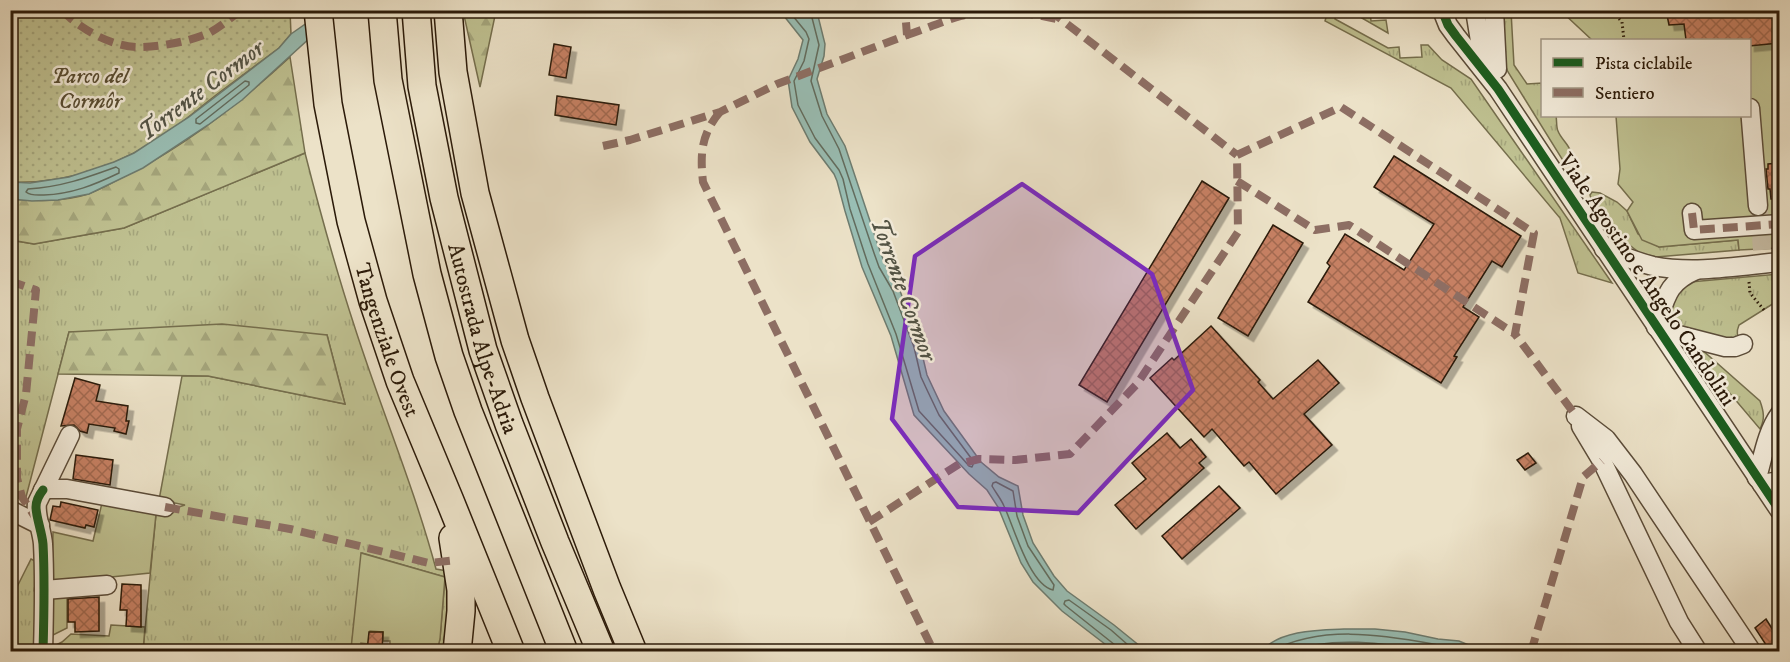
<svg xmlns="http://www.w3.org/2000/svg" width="1790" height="662" viewBox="0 0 1790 662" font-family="'IM FELL DW Pica',serif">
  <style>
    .grass { fill: url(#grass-tufts); stroke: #756e4d; stroke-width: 1.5 }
    .forest { fill: url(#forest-firs); stroke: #756e4d; stroke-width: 1.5 }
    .park { fill: url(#park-dots); stroke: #756e4d; stroke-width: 1.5 }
    .garden { fill: #bfc191; stroke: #756e4d; stroke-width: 1.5 }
    .water { fill: #99beb4; stroke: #6d7c70; stroke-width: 1.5 }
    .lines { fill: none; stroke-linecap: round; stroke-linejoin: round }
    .shore { stroke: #626c5e; stroke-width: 1.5 }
    .building { fill: url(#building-cross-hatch); stroke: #2b1a09; stroke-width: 1.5; filter: url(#shadow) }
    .minor-tunnel { stroke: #c5baa2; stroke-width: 18; stroke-dasharray: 18 9; stroke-linecap: butt }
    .minor-casing { stroke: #5b4c39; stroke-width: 21 }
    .highway-casing { stroke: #2b1a09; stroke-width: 30 }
    .path { stroke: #2b1a09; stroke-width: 3; stroke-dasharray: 1.5 3; stroke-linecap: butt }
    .minor { stroke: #f3ecdb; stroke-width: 18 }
    .highway { stroke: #ece2c8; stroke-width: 27 }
    .quiet { stroke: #8d6e63; stroke-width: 8; stroke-dasharray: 15 8; stroke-linecap: butt }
    .cycleway-casing { stroke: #f3ecdb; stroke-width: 13 }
    .cycleway { stroke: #1b5e20; stroke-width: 9 }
    .marked { fill: #7b2cbf; fill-opacity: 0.2; stroke: #7b2cbf; stroke-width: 4.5; stroke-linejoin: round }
    .labels { text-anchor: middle; stroke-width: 5; stroke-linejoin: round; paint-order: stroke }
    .park-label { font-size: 22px; font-style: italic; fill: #574c32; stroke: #f3ecdb }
    .street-label { font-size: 22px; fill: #2b1a09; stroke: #f3ecdb }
    .water-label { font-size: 24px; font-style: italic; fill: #525345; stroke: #f3ecdb }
  </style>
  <defs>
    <pattern id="grass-tufts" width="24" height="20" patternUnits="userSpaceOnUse" patternTransform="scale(1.5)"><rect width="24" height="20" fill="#bfc191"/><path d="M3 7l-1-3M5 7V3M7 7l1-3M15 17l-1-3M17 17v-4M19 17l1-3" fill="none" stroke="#a4a57c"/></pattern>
    <pattern id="forest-firs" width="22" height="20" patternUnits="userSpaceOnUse" patternTransform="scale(1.5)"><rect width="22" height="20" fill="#bfc191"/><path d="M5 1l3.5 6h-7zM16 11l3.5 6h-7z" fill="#a4a57c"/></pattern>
    <pattern id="park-dots" width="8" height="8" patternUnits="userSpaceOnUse" patternTransform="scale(1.5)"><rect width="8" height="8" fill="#bfc191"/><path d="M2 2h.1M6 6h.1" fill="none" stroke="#a4a57c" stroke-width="1.8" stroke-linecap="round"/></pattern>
    <pattern id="building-cross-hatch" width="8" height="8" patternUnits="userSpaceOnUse" patternTransform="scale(1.5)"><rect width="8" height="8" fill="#c68063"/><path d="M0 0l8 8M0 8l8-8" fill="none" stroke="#a16850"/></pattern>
    <filter id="shadow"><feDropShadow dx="5.5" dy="5.5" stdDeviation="0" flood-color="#0004"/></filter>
  </defs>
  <rect width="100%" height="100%" fill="#ece2c8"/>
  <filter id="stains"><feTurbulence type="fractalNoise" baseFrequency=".00333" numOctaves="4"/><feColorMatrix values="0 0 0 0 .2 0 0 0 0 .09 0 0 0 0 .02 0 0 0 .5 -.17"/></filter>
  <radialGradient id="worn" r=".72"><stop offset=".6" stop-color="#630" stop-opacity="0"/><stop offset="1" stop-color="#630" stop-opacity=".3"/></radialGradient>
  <g class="grass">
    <polygon points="1328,11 1336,11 1335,19 1388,48 1399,47 1400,58 1422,57 1421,45 1428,45 1442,60 1471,79 1612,283 1578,273 1560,218 1451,88 1325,21"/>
    <polygon points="1352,11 1370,11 1371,21 1386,20 1388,33 1353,13"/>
    <path d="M1500 11H1511L1514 65 1527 84 1542 83V116H1556C1557 120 1556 127 1558 131 1562 142 1577 149 1568 162L1562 159 1508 72 1505 65Z"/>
    <path d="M305 153C320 212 336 270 355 328 381 409 414 487 436 569L447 571 451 651H437L440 639 445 577 362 553 351 651H143L156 514 185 505 159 500 182 376H208L345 404 327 335 69 332 26 497 11 499 10 240 34 244 124 228Z"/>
    <polygon points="1592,192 1600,193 1617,202 1627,211 1638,234 1659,247 1738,240 1739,250 1656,257 1640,253 1616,235 1591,199 1590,195"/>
    <path d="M1779 274V300L1739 325C1736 332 1737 336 1741 342L1683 329 1676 322 1671 310 1672 303 1679 290 1690 282Z"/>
    <path d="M1699 349H1701L1760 401C1764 412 1765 419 1760 429L1700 358 1697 353Z"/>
    <polygon points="31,559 35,561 35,651 11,651 10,601"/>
  </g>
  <g class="forest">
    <polygon points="463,11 496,11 480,87"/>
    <path d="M290 57 305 153 124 228 34 244 11 240 10 199C37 201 63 202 88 194 98 190 108 185 117 180 181 150 238 105 290 57Z"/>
    <polygon points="222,324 327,335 345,404 208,376 58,374 69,332"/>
  </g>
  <path class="park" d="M11 11H290L291 34 279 48C259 63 240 77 220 92 204 104 189 117 173 129 125 163 70 184 11 182Z"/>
  <g class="garden">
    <polygon points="1561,11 1779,11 1779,248 1739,250 1738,240 1659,247 1642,240 1627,211 1633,202 1618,184 1620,169 1616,116 1750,116 1750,40 1592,40"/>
    <polygon points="102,503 156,514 150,573 52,583 53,532 93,541"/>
    <polygon points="361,553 445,577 440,639 437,651 390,651 390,641 383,641 383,632 370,631 369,644 361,643 361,651 351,649"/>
    <polygon points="67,595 67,628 51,636 52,598"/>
    <polygon points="111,625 145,627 143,651 53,652 54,646 62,642 71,634 109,636"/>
  </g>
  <g class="water">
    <polygon points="324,11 357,11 334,16 242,100 208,125 143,168 89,194 58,200 32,201 11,199 11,182 30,183 69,177 114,162 134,153 189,117 279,48 291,34"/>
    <polygon points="780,11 815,11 818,16 825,44 824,56 817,79 827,114 845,146 880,251 885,264 899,288 920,345 927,375 944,411 981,462 999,477 1018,486 1023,515 1033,543 1054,576 1067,591 1114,625 1146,651 1114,651 1062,611 1033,582 1021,563 998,507 987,490 969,474 914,415 891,336 862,267 845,211 837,181 834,174 810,142 792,107 788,80 798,59 803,40"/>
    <path d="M1344 629H1375L1405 632 1438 639 1459 641 1471 646 1511 651H1261C1281 630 1317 630 1344 629Z"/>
  </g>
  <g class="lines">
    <g class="shore">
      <polyline points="788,10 806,32 809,39 804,61 794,81 798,105 815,138 839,170 843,179 850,209 868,264 896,334 919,411 962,458 969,466 972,467 974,462 939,415 928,392 921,377 914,347 893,291 879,267 874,253 839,149 822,116 811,81 819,45 810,10"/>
      <polygon points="245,81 249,82 249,85 200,124 196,123 196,119"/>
      <path d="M116 167 119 169V173C94 185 72 194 44 195 37 195 31 196 26 192L28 189C61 187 86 178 116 167Z"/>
      <path d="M996 482 1013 491 1017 516 1028 546 1054 585 1053 590C1029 584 1014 527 1004 506 1001 499 996 493 992 486L993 483Z"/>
      <polyline points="1117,652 1115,645 1066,606 1064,604 1065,601 1069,600 1111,630 1136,652"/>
      <path d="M1270 652C1319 625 1380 634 1433 644 1445 647 1456 647 1469 652"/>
      <path d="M1286 652C1332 636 1383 642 1430 652"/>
    </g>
  </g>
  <g class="building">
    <polygon points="1666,10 1779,10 1779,43 1749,46 1749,40 1686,40 1684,24 1669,25"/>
    <polygon points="554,44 571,47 566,78 549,75"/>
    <polygon points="557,96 619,105 616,125 555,115"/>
    <polygon points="1394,156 1521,236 1502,267 1492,261 1463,307 1479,317 1454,356 1457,357 1441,383 1308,302 1330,266 1327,263 1345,234 1404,270 1434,224 1374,187"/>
    <polygon points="1779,163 1779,199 1771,199 1770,189 1768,189 1766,169 1768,169 1768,164"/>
    <polygon points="1202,181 1229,198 1107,402 1079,385"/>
    <polygon points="1273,225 1303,243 1248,336 1218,318"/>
    <polygon points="1211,326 1260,380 1258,382 1273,399 1318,360 1339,383 1304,414 1332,445 1276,494 1249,462 1244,466 1212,429 1204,437 1150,378 1172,358 1174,360"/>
    <polygon points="75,378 100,385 96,401 128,406 126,421 129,421 126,434 114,431 115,428 89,424 87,433 80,431 74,425 61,426"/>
    <polygon points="1167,433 1180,448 1191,439 1206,457 1199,463 1204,468 1136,529 1115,505 1146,479 1132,463"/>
    <polygon points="1528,453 1536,463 1525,470 1517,460"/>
    <polygon points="76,455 113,460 110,485 73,479"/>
    <polygon points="1219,486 1240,508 1182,559 1162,536"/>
    <polygon points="61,502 98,510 94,527 86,525 85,528 50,520 53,506 60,507"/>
    <polygon points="122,584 141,585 141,627 126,626 127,610 120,610"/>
    <polygon points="99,597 99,631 75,632 75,622 68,622 68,599"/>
    <polygon points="1766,619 1779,640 1779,651 1770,651 1755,628"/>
    <polygon points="369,632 383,632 382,651 367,651"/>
  </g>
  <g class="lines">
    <polyline class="minor-tunnel" points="1759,209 1762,250"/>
    <g class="minor-casing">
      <g id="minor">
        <polyline points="1442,10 1448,25 1456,36 1498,89 1780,511"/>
        <polyline points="1475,10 1480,41 1492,73"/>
        <polyline points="1494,10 1497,69"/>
        <polyline points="1750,108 1758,206"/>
        <polyline points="1692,213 1694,230 1780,224"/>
        <path d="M1604 249C1620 255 1636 262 1653 266 1694 274 1738 266 1780 262"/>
        <path d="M1656 327C1666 298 1666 283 1696 270"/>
        <polyline points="1659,330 1725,347 1735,347 1743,344"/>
        <polyline points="1576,416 1606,439 1633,474 1752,652"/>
        <polyline points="1581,426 1602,461 1679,622 1698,652"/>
        <path d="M1757 478C1763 457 1767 431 1780 414"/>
        <polyline points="1762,484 1780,481"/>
        <polyline points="43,490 49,489 67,489 165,507"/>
        <polyline points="10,510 40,525"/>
        <polyline points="44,590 107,585"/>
        <path d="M43 652C44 616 45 580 43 544 42 530 35 516 37 503L70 435"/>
      </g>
    </g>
    <g class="highway-casing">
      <g id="highway">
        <path id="s1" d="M318 10 328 104 351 221 373 301 400 381 450 501 511 652"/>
        <polyline points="382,10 388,80 427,274 449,356 468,411 564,652"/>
        <path id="s2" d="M416 10 422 86 444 198 483 350 509 424 555 542 601 652"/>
        <polyline points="448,10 453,72 475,193 515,340 535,398 607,589 633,652"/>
        <polyline points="453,538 461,590 461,611 457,652"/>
      </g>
    </g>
    <g class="path">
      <polyline points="1572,10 1576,15"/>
      <polyline points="1613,12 1622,22 1624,40"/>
      <polyline points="1749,282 1750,293 1764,310"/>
    </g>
    <use href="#minor" class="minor"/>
    <use href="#highway" class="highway"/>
    <g class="quiet">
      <path d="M62 10C79 29 114 48 140 47 160 47 191 41 209 33 218 28 227 21 236 14L237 10"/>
      <polyline points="1049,10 1237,155"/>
      <path d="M907 35C925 29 943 21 961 16 992 8 1025 12 1056 19"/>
      <path d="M720 112C701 134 700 154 703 182L934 652"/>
      <polyline points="603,146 630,140 720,112 777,84 907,35 905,10"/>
      <polyline points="1237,155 1341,107 1534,233 1515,334 1576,416"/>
      <polyline points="1237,181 1315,230 1349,225 1515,334"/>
      <polyline points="1692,213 1694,230 1780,224"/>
      <polyline points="10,281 36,290 26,394 17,429 17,478 22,497 35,517"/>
      <polyline points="165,507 290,529 429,563 457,560"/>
      <polyline points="869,522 959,464 979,459 1015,460 1070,454 1137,384 1238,232 1237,155"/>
      <polyline points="1531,652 1583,477 1602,461"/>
    </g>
    <g class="cycleway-casing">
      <g id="cycleway">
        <polyline points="1442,10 1448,25 1456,36 1498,89 1780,511"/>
        <path d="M43 652C44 616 45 580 43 544 42 532 36 517 36 507 36 501 39 495 43 490"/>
      </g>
    </g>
    <use href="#cycleway" class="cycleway"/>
  </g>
  <path class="marked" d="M1022 184 1152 274 1193 390 1078 513 958 507 892 419 915 256Z"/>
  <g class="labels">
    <g class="park-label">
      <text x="90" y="83">Parco del<tspan x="90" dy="25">Cormôr</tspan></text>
    </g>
    <g class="street-label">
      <text transform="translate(1648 279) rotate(56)" y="8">Viale Agostino e Angelo Candolini</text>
      <text dy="8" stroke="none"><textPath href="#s1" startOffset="338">Tangenziale Ovest</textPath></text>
      <text dy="8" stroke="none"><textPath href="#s2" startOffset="336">Autostrada Alpe-Adria</textPath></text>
    </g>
    <g class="water-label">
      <text transform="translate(201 90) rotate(-37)" y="8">Torrente Cormor</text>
      <text transform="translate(904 289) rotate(70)" y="8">Torrente Cormor</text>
    </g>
  </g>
  <rect width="1790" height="662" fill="none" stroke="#ece2c8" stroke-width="36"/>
  <rect x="12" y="12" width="1766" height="638" fill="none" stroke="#2b1a09" stroke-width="3"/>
  <rect x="18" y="18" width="1754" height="626" fill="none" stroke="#2b1a09" stroke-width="1.5"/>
  <rect x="1541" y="39" width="210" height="78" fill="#f3ecdb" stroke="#a39887" stroke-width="1.5"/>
  <rect x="1553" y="58" width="30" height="9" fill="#1b5e20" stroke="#a39887" stroke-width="1.5"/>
  <text x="1595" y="69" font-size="18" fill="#2b1a09">Pista ciclabile</text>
  <rect x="1553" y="88" width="30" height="9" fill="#8d6e63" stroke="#a39887" stroke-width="1.5"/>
  <text x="1595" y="99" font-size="18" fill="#2b1a09">Sentiero</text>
  <rect width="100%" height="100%" filter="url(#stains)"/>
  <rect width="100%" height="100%" fill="url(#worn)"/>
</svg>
